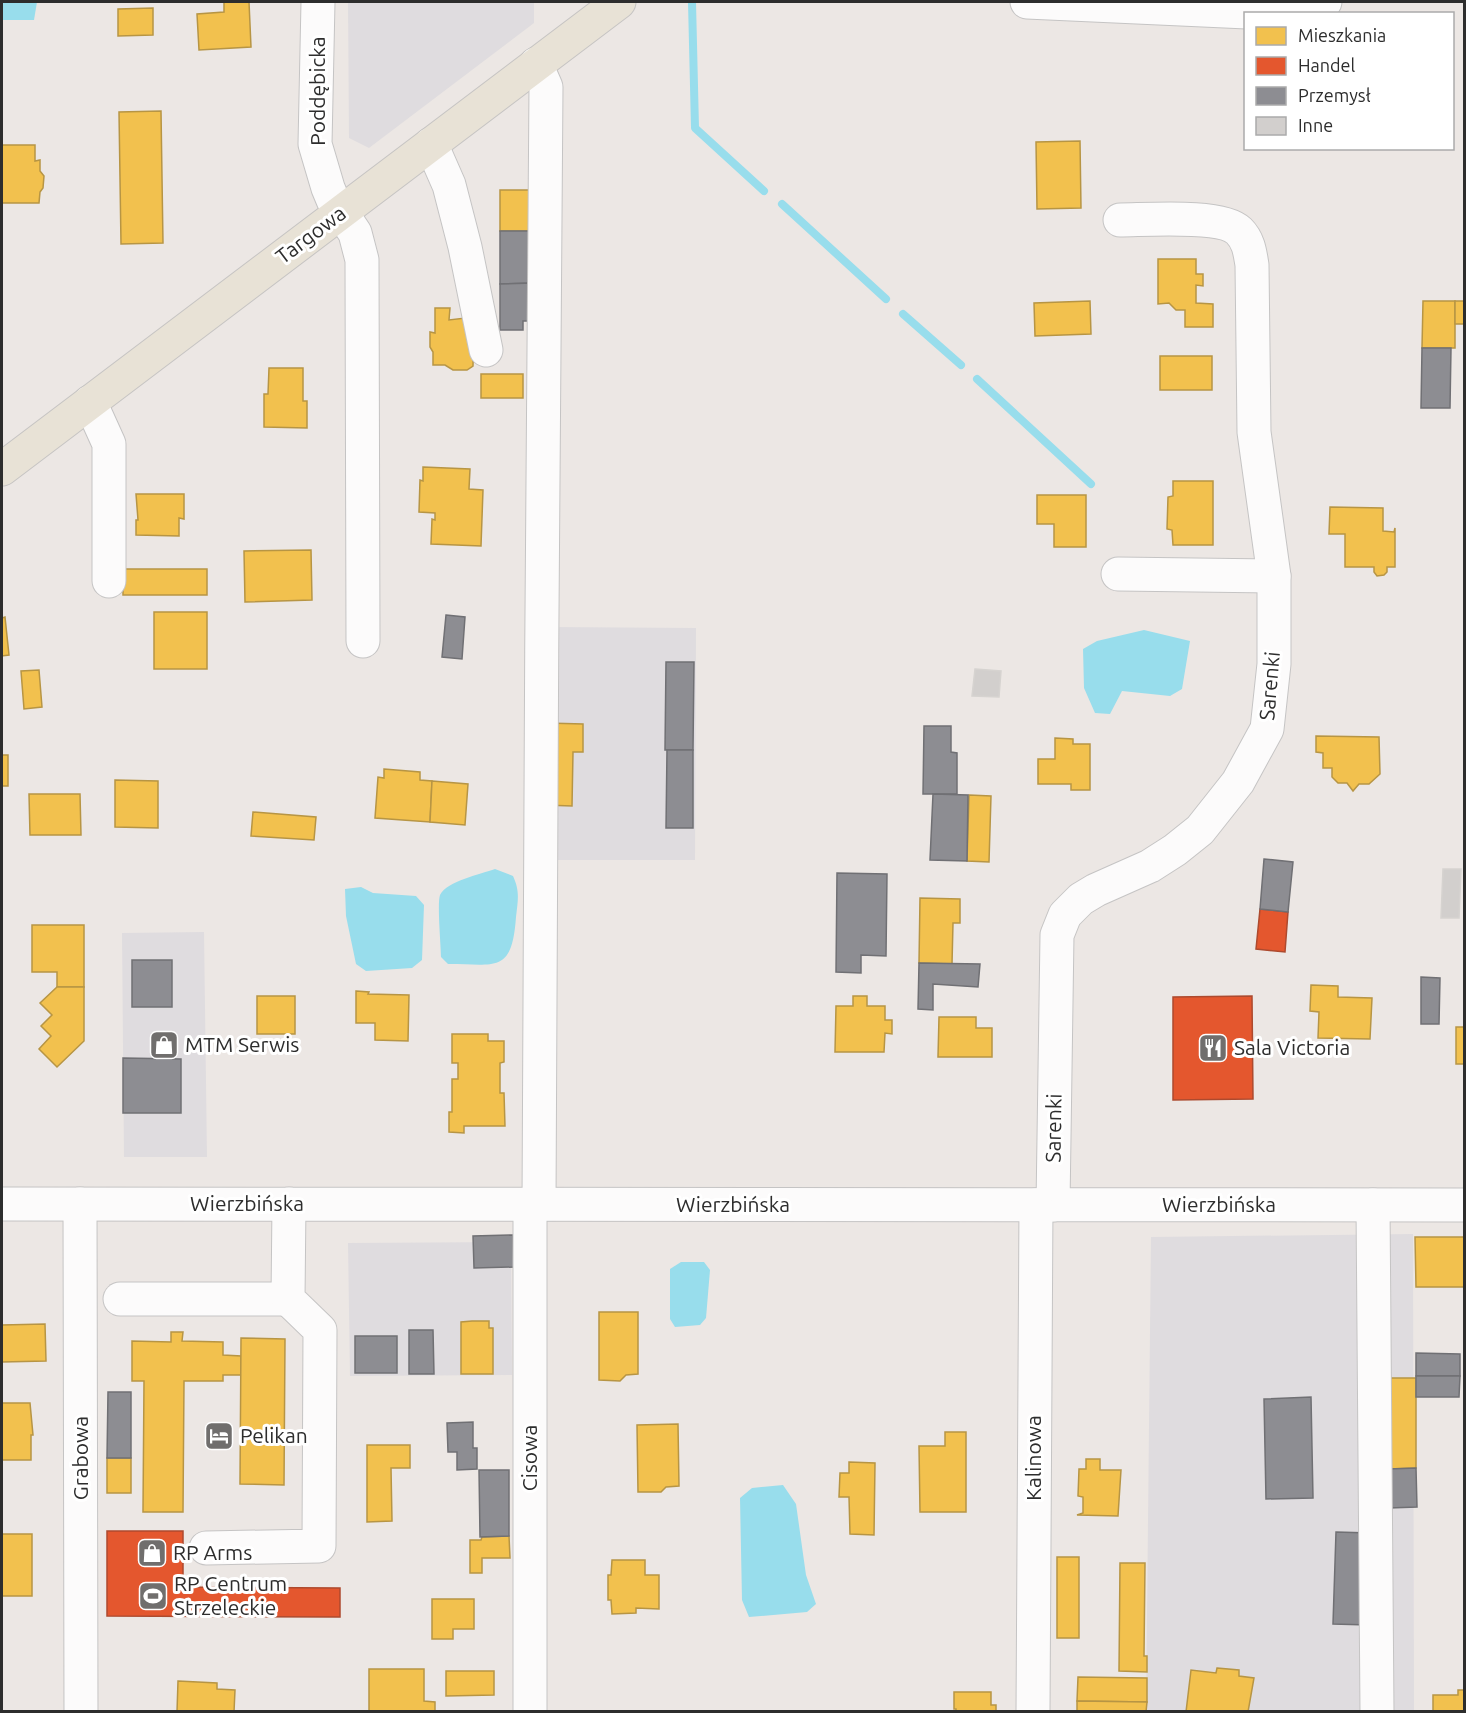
<svg xmlns="http://www.w3.org/2000/svg" width="1466" height="1713" viewBox="0 0 1466 1713" font-family="Ubuntu,sans-serif">
  <style>
    .industrial { fill: #dfdcdf }
    .water { fill: #98ddec }
    .homes { fill: #f2c14e; stroke: #b79544; stroke-width: 1.5 }
    .shops { fill: #e4572e; stroke: #ad4a2e; stroke-width: 1.5 }
    .industry { fill: #8d8d92; stroke: #707074; stroke-width: 1.5 }
    .lines { fill: none; stroke-linecap: round; stroke-linejoin: round }
    .stream { stroke: #98ddec; stroke-width: 8 }
    .building { fill: #d2cfcd; stroke: #d6d3d0; stroke-width: 1.5 }
    .minor-casing { stroke: #c5c4c4; stroke-width: 35 }
    .major-casing { stroke: #c6c4c3; stroke-width: 35 }
    .minor { stroke: #fcfbfb; stroke-width: 33 }
    .major { stroke: #e8e2d6; stroke-width: 33 }
    .labels { text-anchor: middle; stroke-width: 6; stroke-linejoin: round; paint-order: stroke }
    .street-label { font-size: 21px; fill: #2d2d2d; stroke: #fff }
    .poi-label { font-size: 21px; fill: #2d2d2d; stroke: #fff; text-anchor: start }
  </style>
  <rect width="100%" height="100%" fill="#ece7e4"/>
  <g class="industrial">
    <polygon points="348,2 534,2 534,23 369,148 349,138"/>
    <polygon points="548,627 696,628 695,860 547,860"/>
    <polygon points="204,932 207,1157 124,1157 122,933"/>
    <polygon points="1413,1234 1414,1711 1146,1712 1151,1237"/>
    <polygon points="511,1242 512,1375 350,1376 348,1243"/>
  </g>
  <g class="water">
    <polygon points="2,2 37,2 34,20 2,20"/>
    <polygon points="1144,630 1190,641 1182,689 1170,696 1122,691 1110,714 1095,713 1084,688 1083,649 1097,641"/>
    <path d="M495 869 513 876C520 891 518 900 516 917 512 974 496 964 448 964L441 957C441 946 437 904 440 895 447 881 481 874 495 869Z"/>
    <polygon points="361,887 373,893 416,896 424,905 422,960 412,968 366,971 356,964 346,916 345,889"/>
    <polygon points="681,1262 704,1262 710,1270 706,1318 700,1325 675,1327 670,1319 670,1269"/>
    <polygon points="783,1485 796,1504 806,1575 816,1604 807,1612 749,1617 742,1600 740,1498 752,1488"/>
  </g>
  <g class="homes">
    <polygon points="224,2 249,2 251,47 199,50 197,14 224,12"/>
    <polygon points="153,8 153,35 118,36 118,9"/>
    <polygon points="161,111 163,243 121,244 119,112"/>
    <polygon points="1080,141 1081,208 1037,209 1036,142"/>
    <polygon points="2,145 35,145 35,161 40,160 40,171 44,176 43,188 40,192 39,203 2,203"/>
    <rect x="500" y="190" width="33" height="41"/>
    <polygon points="1158,259 1196,259 1196,274 1203,274 1203,286 1196,285 1196,303 1213,304 1213,327 1185,327 1185,310 1176,310 1169,303 1158,304"/>
    <polygon points="1090,301 1091,334 1035,336 1034,303"/>
    <polygon points="1423,301 1455,301 1455,348 1422,348"/>
    <rect x="1455" y="301" width="9" height="23"/>
    <polygon points="435,308 450,308 449,320 474,317 473,366 467,370 453,370 445,365 433,365 433,352 430,347 430,332 435,333"/>
    <rect x="1160" y="356" width="52" height="34"/>
    <polygon points="269,368 303,368 303,401 307,401 307,428 264,427 264,394 268,394"/>
    <rect x="481" y="374" width="42" height="24"/>
    <polygon points="423,467 470,469 469,489 483,490 481,546 431,544 432,519 435,520 435,513 419,512 420,480 423,481"/>
    <polygon points="1173,481 1213,481 1213,545 1173,545 1172,530 1167,529 1168,497 1173,496"/>
    <polygon points="136,494 184,494 184,519 179,518 179,536 136,535 136,520 138,520"/>
    <polygon points="1037,495 1086,495 1086,547 1054,547 1054,524 1037,524"/>
    <polygon points="1330,507 1383,508 1383,531 1394,532 1395,528 1395,567 1387,567 1387,572 1384,575 1377,576 1374,572 1374,567 1345,567 1345,534 1329,534"/>
    <polygon points="311,550 312,600 245,602 244,551"/>
    <rect x="123" y="569" width="84" height="26"/>
    <rect x="154" y="612" width="53" height="57"/>
    <polygon points="5,617 9,655 2,656 2,618"/>
    <polygon points="39,670 42,707 24,709 21,671"/>
    <polygon points="546,723 583,724 583,752 573,752 572,806 544,805"/>
    <polygon points="1316,736 1379,737 1380,774 1369,784 1359,784 1353,791 1347,783 1338,783 1332,777 1332,768 1323,768 1323,753 1316,752"/>
    <polygon points="1055,738 1073,739 1073,744 1090,744 1090,790 1071,790 1071,784 1038,784 1038,759 1055,759"/>
    <rect x="2" y="755" width="6" height="31"/>
    <polygon points="384,769 420,772 420,780 432,781 430,822 375,818 378,777 384,778"/>
    <polygon points="115,780 158,781 158,828 115,827"/>
    <polygon points="432,781 468,784 465,825 430,822"/>
    <polygon points="29,794 80,794 81,835 30,835"/>
    <polygon points="969,795 991,796 989,862 967,861"/>
    <polygon points="253,812 316,817 314,840 251,836"/>
    <polygon points="920,898 960,899 960,923 953,923 952,964 919,963"/>
    <polygon points="32,925 84,925 84,987 57,987 57,972 32,972"/>
    <polygon points="1311,985 1338,986 1338,997 1372,998 1370,1039 1318,1038 1319,1012 1310,1011"/>
    <polygon points="57,987 84,987 84,1041 57,1067 39,1049 51,1036 41,1026 52,1015 40,1003"/>
    <polygon points="356,991 369,992 368,994 409,995 408,1041 375,1040 375,1023 356,1023"/>
    <rect x="257" y="996" width="38" height="38"/>
    <polygon points="853,996 867,996 867,1006 885,1006 885,1020 892,1020 892,1034 885,1033 884,1052 835,1052 836,1006 853,1006"/>
    <polygon points="939,1017 976,1017 976,1028 992,1028 992,1057 938,1057"/>
    <rect x="1456" y="1027" width="8" height="37"/>
    <polygon points="452,1034 488,1034 488,1041 504,1041 504,1062 500,1063 500,1093 504,1093 505,1126 464,1126 464,1133 449,1132 449,1112 452,1112 452,1079 458,1079 458,1063 452,1063"/>
    <polygon points="1415,1237 1464,1237 1464,1287 1416,1287"/>
    <polygon points="599,1312 638,1312 638,1374 626,1375 620,1381 599,1380"/>
    <polygon points="472,1321 489,1321 489,1328 493,1328 493,1374 461,1374 461,1322"/>
    <polygon points="45,1324 46,1361 2,1362 2,1325"/>
    <polygon points="171,1332 183,1332 182,1341 223,1342 223,1355 241,1356 241,1375 223,1375 223,1381 184,1381 183,1512 143,1512 144,1381 132,1381 132,1341 171,1342"/>
    <polygon points="241,1338 285,1339 284,1485 240,1484"/>
    <polygon points="1386,1378 1416,1378 1416,1468 1389,1469"/>
    <polygon points="2,1403 30,1403 33,1435 31,1435 31,1460 2,1460"/>
    <polygon points="678,1424 679,1486 666,1487 661,1492 638,1492 637,1425"/>
    <polygon points="945,1432 966,1432 966,1512 920,1512 919,1446 945,1446"/>
    <polygon points="367,1445 410,1445 410,1468 391,1468 392,1521 367,1522"/>
    <rect x="107" y="1458" width="24" height="35"/>
    <polygon points="1086,1459 1100,1459 1100,1470 1121,1470 1118,1516 1077,1515 1083,1513 1083,1497 1078,1496 1079,1469 1086,1469"/>
    <polygon points="849,1462 875,1463 874,1535 850,1534 849,1497 839,1497 840,1473 849,1473"/>
    <rect x="2" y="1534" width="30" height="62"/>
    <polygon points="509,1536 510,1558 482,1558 482,1573 470,1573 470,1540 481,1540 482,1537"/>
    <rect x="1057" y="1557" width="22" height="81"/>
    <polygon points="612,1560 645,1560 645,1575 659,1575 659,1609 636,1608 636,1613 612,1614 611,1600 608,1600 608,1575 611,1575"/>
    <polygon points="1120,1563 1145,1563 1144,1656 1147,1656 1147,1672 1119,1671"/>
    <polygon points="432,1599 474,1599 474,1629 453,1629 453,1639 432,1639"/>
    <polygon points="1217,1668 1239,1670 1239,1676 1254,1678 1248,1712 1186,1712 1191,1670 1216,1673"/>
    <polygon points="369,1669 424,1669 424,1701 435,1702 435,1712 369,1712"/>
    <polygon points="446,1671 494,1671 494,1695 446,1696"/>
    <polygon points="1078,1677 1147,1678 1147,1702 1077,1701"/>
    <polygon points="178,1681 217,1683 217,1689 235,1690 234,1712 177,1712"/>
    <polygon points="1458,1690 1464,1690 1464,1712 1433,1712 1433,1695 1458,1695"/>
    <polygon points="954,1692 991,1692 991,1705 996,1705 996,1712 956,1712 956,1709 954,1709"/>
    <polygon points="1077,1701 1147,1702 1146,1712 1077,1712"/>
  </g>
  <g class="shops">
    <polygon points="1260,909 1288,912 1285,952 1256,949"/>
    <polygon points="1252,996 1253,1099 1173,1100 1173,997"/>
    <polygon points="107,1531 183,1531 183,1587 340,1588 340,1617 107,1616"/>
  </g>
  <g class="industry">
    <polygon points="500,231 533,231 533,283 500,284"/>
    <polygon points="533,283 533,321 523,321 523,330 500,330 500,284"/>
    <polygon points="1422,348 1451,348 1450,408 1421,408"/>
    <polygon points="446,615 465,617 462,659 442,657"/>
    <polygon points="666,662 694,662 693,750 665,750"/>
    <polygon points="924,726 951,726 951,752 957,753 957,794 923,794"/>
    <polygon points="667,750 693,750 693,828 666,828"/>
    <polygon points="933,794 968,795 967,861 930,860"/>
    <polygon points="1264,859 1293,862 1288,912 1260,909"/>
    <polygon points="837,873 887,874 886,956 861,955 861,973 836,972"/>
    <rect x="132" y="960" width="40" height="47"/>
    <polygon points="919,963 980,964 978,987 933,984 933,1010 918,1009"/>
    <polygon points="1421,977 1440,978 1439,1024 1421,1024"/>
    <polygon points="123,1058 181,1059 181,1113 123,1113"/>
    <polygon points="513,1235 514,1267 474,1268 473,1236"/>
    <polygon points="409,1330 433,1330 434,1374 409,1374"/>
    <rect x="355" y="1336" width="42" height="37"/>
    <polygon points="1416,1353 1460,1354 1460,1376 1416,1376"/>
    <polygon points="1416,1376 1460,1376 1459,1397 1416,1397"/>
    <polygon points="108,1392 131,1392 131,1458 107,1458"/>
    <polygon points="1311,1397 1313,1498 1266,1499 1264,1399"/>
    <polygon points="473,1422 473,1448 477,1448 477,1469 457,1470 457,1452 448,1452 447,1423"/>
    <polygon points="1416,1468 1417,1507 1389,1508 1389,1469"/>
    <polygon points="479,1470 509,1470 509,1536 480,1537"/>
    <polygon points="1336,1532 1370,1533 1368,1625 1333,1624"/>
  </g>
  <g class="lines">
    <g class="stream">
      <polyline points="692,2 695,128 764,191"/>
      <polyline points="782,204 886,299"/>
      <polyline points="903,314 961,365"/>
      <polyline points="977,379 1091,484"/>
    </g>
  </g>
  <g class="building">
    <polygon points="975,669 1001,671 999,697 972,696"/>
    <polygon points="1443,869 1461,869 1459,918 1441,918"/>
  </g>
  <g class="lines">
    <g class="minor-casing">
      <g id="minor">
        <polyline points="318,2 315,144 328,188 333,200 355,233 362,260 363,641"/>
        <polyline points="1027,2 1269,13 1302,12 1323,4 1325,2"/>
        <path d="M536 64 546 87C544 460 539 832 539 1205"/>
        <polyline points="431,144 449,185 465,247 486,350"/>
        <polyline points="90,402 109,444 109,581"/>
        <polyline points="1118,574 1274,576"/>
        <polyline points="2,1204 1464,1205"/>
        <polyline points="80,1204 81,1712"/>
        <polyline points="530,1204 530,1712"/>
        <path d="M1053 1205 1057 935 1065 915 1081 899 1096 890 1150 866 1175 850 1200 830 1238 782 1267 729 1274 664V576L1254 432 1252 265C1250 253 1249 241 1239 231 1222 214 1146 220 1120 220"/>
        <polyline points="1373,1205 1377,1712"/>
        <polyline points="120,1299 288,1299"/>
        <polyline points="206,1548 319,1546 320,1330 288,1299 289,1204"/>
        <polyline points="1033,1712 1036,1205"/>
      </g>
    </g>
    <g class="major-casing">
      <polyline id="major" points="2,469 619,2"/>
    </g>
    <use href="#minor" class="minor"/>
    <use href="#major" class="major"/>
  </g>
  <defs>
    <g id="shop-square" transform="scale(1.5)"><rect x="-9" y="-9" width="18" height="18" rx="4" fill="#706e6d" stroke="#fff"/><path d="M-5-2.5h2.3a2.7 3.5 0 0 1 5.4 0H5L5.5 6h-11ZM-1.5-2.5h3a1.5 2.3 0 0 0-3 0Z" fill="#fff"/></g>
    <g id="restaurant-square" transform="scale(1.5)"><rect x="-9" y="-9" width="18" height="18" rx="4" fill="#706e6d" stroke="#fff"/><path d="M-5-6h1v4h1v-4h1v4h1v-4h1v5L-1.5 .5V6h-2V.5L-5-1ZM5-6V6H3V1.5H1.5Q1.5-4 5-6Z" fill="#fff"/></g>
    <g id="hotel-square" transform="scale(1.5)"><rect x="-9" y="-9" width="18" height="18" rx="4" fill="#706e6d" stroke="#fff"/><path d="M-6-4.5h1.5V1H6V5H4.5V3h-9V5H-6ZM-4 0a1.8 1.8 0 1 1 3.6 0ZM.5 0V-2.5h3Q6-2.5 6 0Z" fill="#fff"/></g>
    <g id="stadium-square" transform="scale(1.5)"><rect x="-9" y="-9" width="18" height="18" rx="4" fill="#706e6d" stroke="#fff"/><path d="M0-5a6.5 5 0 1 0 0 10a6.5 5 0 1 0 0-10ZM-3.5-1.8h7v3.6h-7Z" fill="#fff"/></g>
  </defs>
  <g fill-rule="evenodd">
    <use href="#shop-square" x="164" y="1045"/>
    <use href="#restaurant-square" x="1213" y="1048"/>
    <use href="#hotel-square" x="219" y="1436"/>
    <use href="#shop-square" x="152" y="1553"/>
    <use href="#stadium-square" x="153" y="1596"/>
  </g>
  <g class="labels">
    <g class="street-label">
      <text transform="translate(318 91) rotate(-90)" y="7">Poddębicka</text>
      <text transform="translate(311 235) rotate(-37)" y="7">Targowa</text>
      <text transform="translate(1270 686) rotate(-85)" y="7">Sarenki</text>
      <text transform="translate(1054 1128) rotate(-89)" y="7">Sarenki</text>
      <text x="247" y="1211">Wierzbińska</text>
      <text x="733" y="1212">Wierzbińska</text>
      <text x="1219" y="1212">Wierzbińska</text>
      <text transform="translate(81 1458) rotate(-90)" y="7">Grabowa</text>
      <text transform="translate(530 1458) rotate(-90)" y="7">Cisowa</text>
      <text transform="translate(1034 1458) rotate(-90)" y="7">Kalinowa</text>
    </g>
    <g class="poi-label">
      <text x="185" y="1052">MTM Serwis</text>
      <text x="1234" y="1055">Sala Victoria</text>
      <text x="240" y="1443">Pelikan</text>
      <text x="173" y="1560">RP Arms</text>
      <text x="174" y="1591">RP Centrum<tspan x="174" dy="24">Strzeleckie</tspan></text>
    </g>
  </g>
  <rect width="1466" height="1713" fill="none" stroke="#2d2d2d" stroke-width="6"/>
  <rect x="1244" y="12" width="210" height="138" fill="#ffffff" stroke="#ababab" stroke-width="1.5"/>
  <rect x="1256" y="27" width="30" height="18" fill="#f2c14e" stroke="#ababab" stroke-width="1.5"/>
  <text x="1298" y="42" font-size="18" fill="#2d2d2d">Mieszkania</text>
  <rect x="1256" y="57" width="30" height="18" fill="#e4572e" stroke="#ababab" stroke-width="1.5"/>
  <text x="1298" y="72" font-size="18" fill="#2d2d2d">Handel</text>
  <rect x="1256" y="87" width="30" height="18" fill="#8d8d92" stroke="#ababab" stroke-width="1.5"/>
  <text x="1298" y="102" font-size="18" fill="#2d2d2d">Przemysł</text>
  <rect x="1256" y="117" width="30" height="18" fill="#d2cfcd" stroke="#ababab" stroke-width="1.5"/>
  <text x="1298" y="132" font-size="18" fill="#2d2d2d">Inne</text>
</svg>
